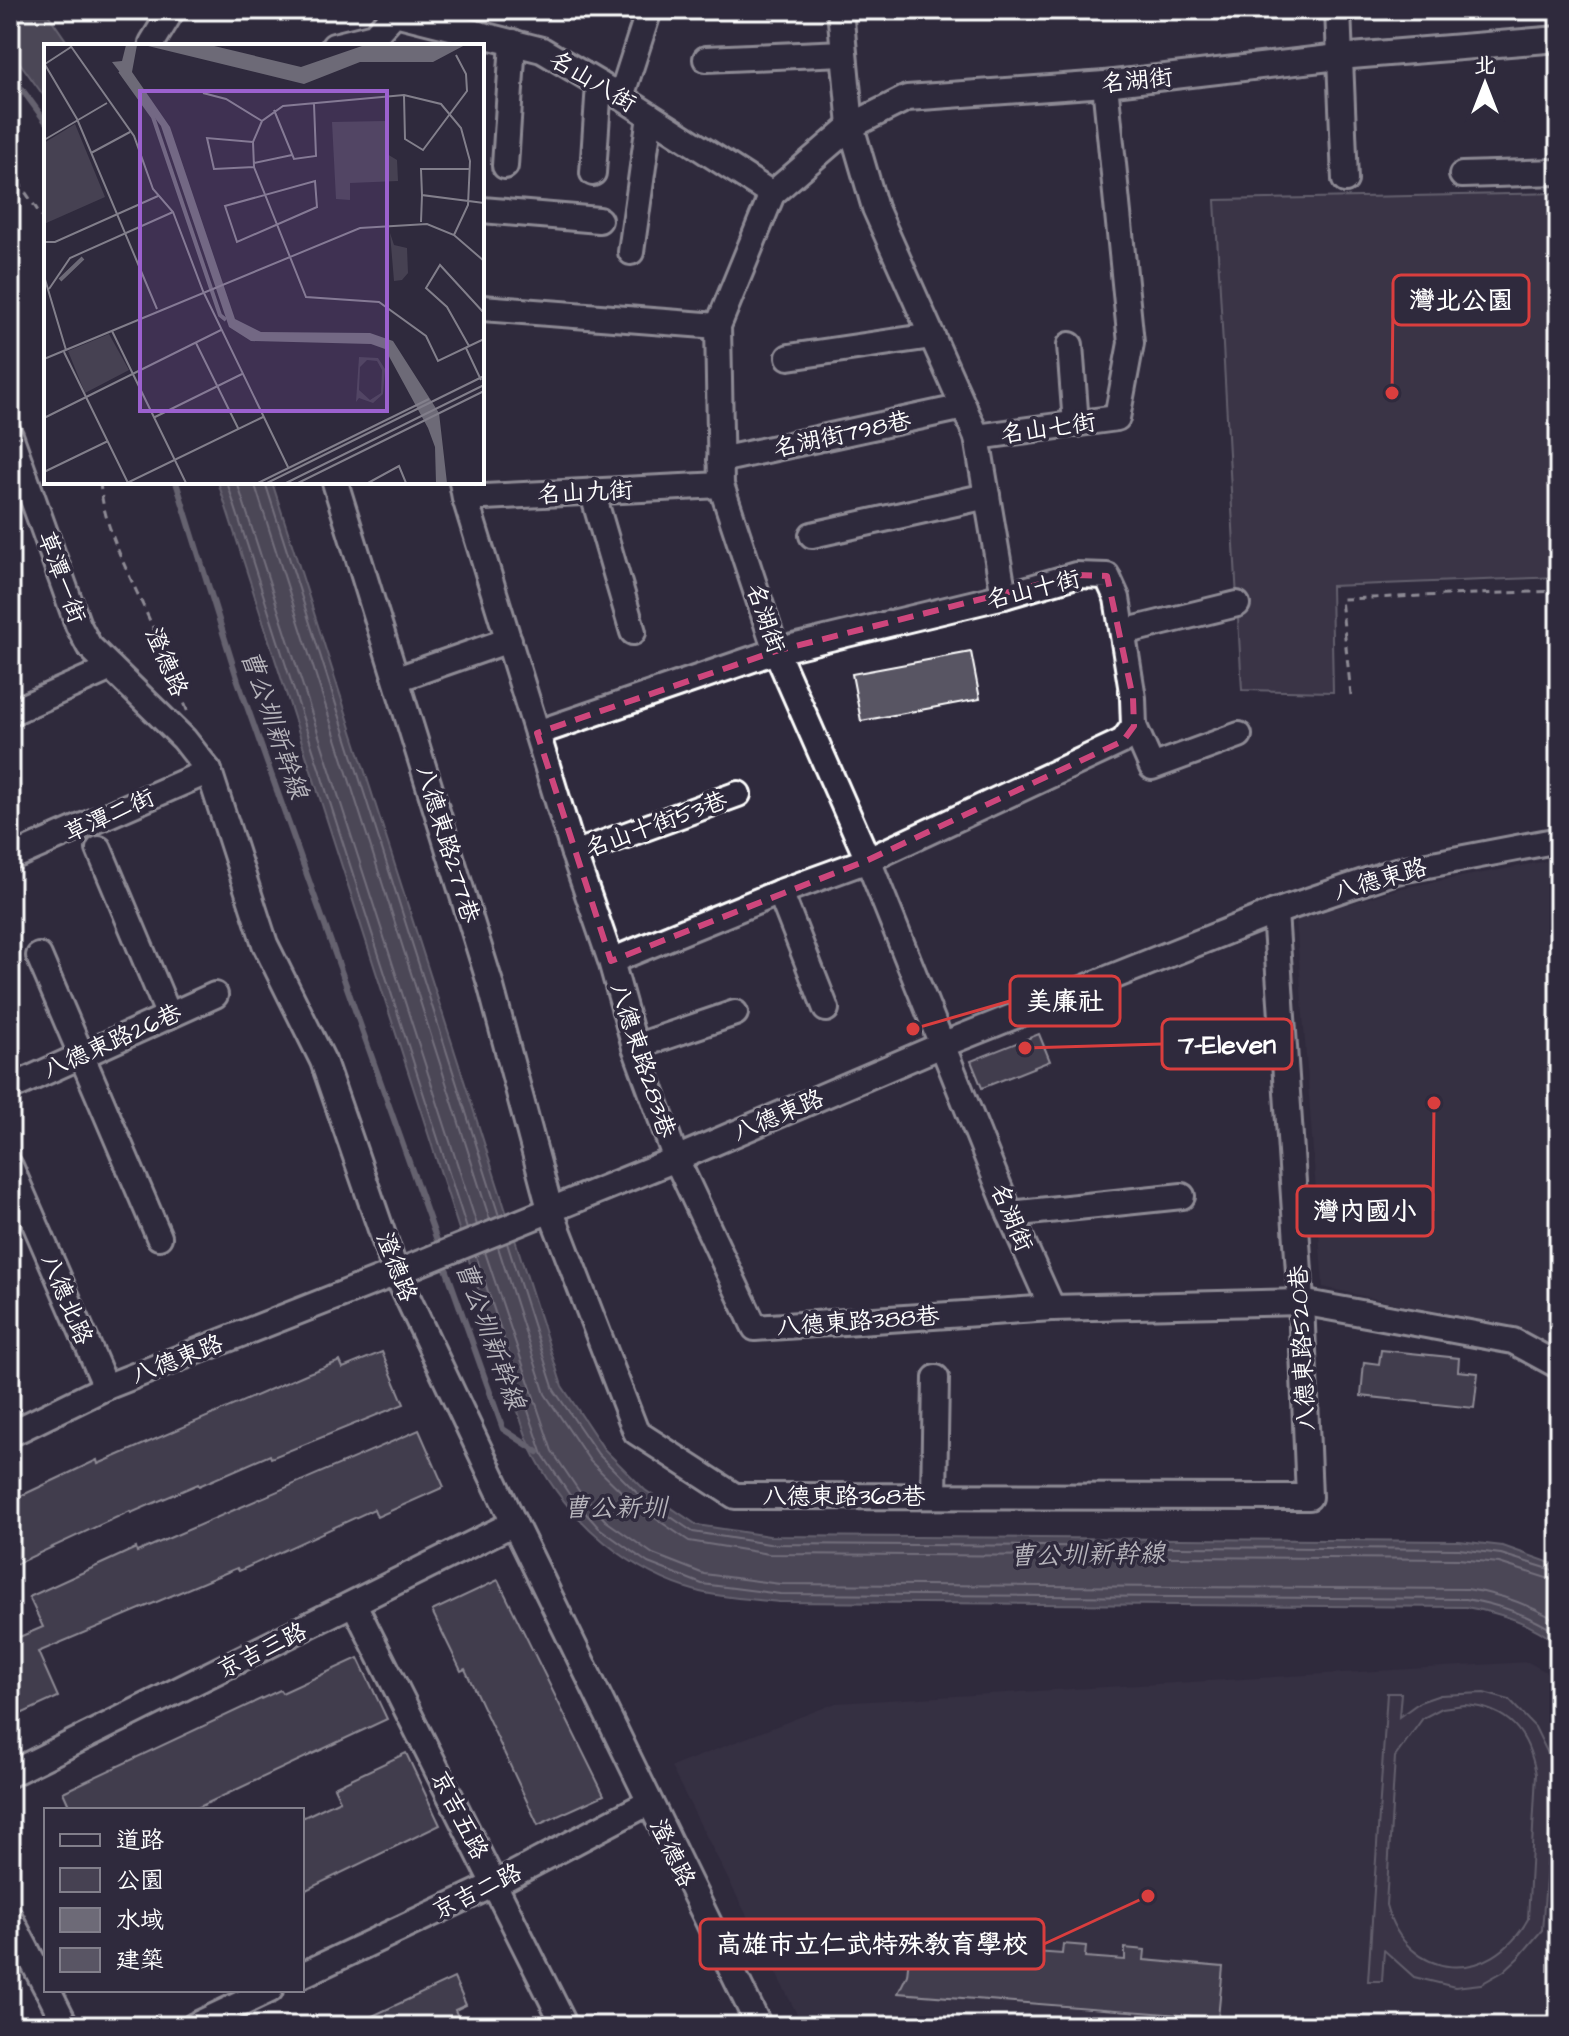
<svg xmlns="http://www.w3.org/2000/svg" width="1569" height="2036" viewBox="0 0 1569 2036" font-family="'Architects Daughter','LXGW WenKai TC',sans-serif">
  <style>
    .built { fill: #3c3749 }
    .green { fill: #464152; stroke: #a2a0a8; stroke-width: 2; fill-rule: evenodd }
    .water { fill: #6d6a77; stroke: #a7a6ad; stroke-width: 2 }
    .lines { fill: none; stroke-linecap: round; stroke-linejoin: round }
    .shore { stroke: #c5c3c9; stroke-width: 2 }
    .stream { stroke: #a7a6ad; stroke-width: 6 }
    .building { fill: #595564; stroke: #fff; stroke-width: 2 }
    .minor-casing { stroke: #fff; stroke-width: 30 }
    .path { stroke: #fff; stroke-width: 3; stroke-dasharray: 8 6; stroke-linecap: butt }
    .minor { stroke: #2f2a3d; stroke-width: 24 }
    .marked { fill: none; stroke: #ce467c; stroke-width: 6; stroke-dasharray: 16 10; stroke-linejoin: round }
    .labels { text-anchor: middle; stroke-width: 7; stroke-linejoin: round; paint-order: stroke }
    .street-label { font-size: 24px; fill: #fff; stroke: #2f2a3d }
    .water-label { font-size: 26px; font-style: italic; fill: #b6b4bb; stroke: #2f2a3d }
    .inset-river { fill: none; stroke: #6d6a77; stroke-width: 4 }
    .inset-road { fill: none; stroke: #827f8b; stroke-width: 2 }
    .view { fill: #9c61cf; fill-opacity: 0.15; stroke: #9c61cf; stroke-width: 4 }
    .inset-edge { fill: none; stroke: #fff; stroke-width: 4 }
    .leader { fill: none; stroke: #da3e3e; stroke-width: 3 }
    .callout-dot { fill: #da3e3e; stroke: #2f2a3d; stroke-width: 3 }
    .callout { fill: #2f2a3d; stroke: #da3e3e; stroke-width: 3 }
    .callout-label { font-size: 26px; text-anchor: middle; font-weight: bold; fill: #fff }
  </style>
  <rect width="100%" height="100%" fill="#2f2a3d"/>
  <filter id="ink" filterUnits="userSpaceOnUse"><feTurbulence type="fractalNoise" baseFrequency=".0125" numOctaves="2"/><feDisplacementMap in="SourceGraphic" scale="16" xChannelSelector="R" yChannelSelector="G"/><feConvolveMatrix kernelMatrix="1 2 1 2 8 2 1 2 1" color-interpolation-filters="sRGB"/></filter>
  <g filter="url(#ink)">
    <g class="built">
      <polygon points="1559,859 1559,1349 1520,1331 1323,1287 1296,920 1401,888"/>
      <polygon points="1528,1662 1559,1679 1559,2026 803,2026 671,1767 836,1703"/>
    </g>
    <g class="green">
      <polygon points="1558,193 1559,577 1331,586 1333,692 1242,690 1215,200"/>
      <path d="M1387 1693H1401L1399 1717 1420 1702 1440 1695 1484 1693 1509 1700 1535 1727 1555 1768 1542 1930 1519 1957 1504 1971 1481 1984 1455 1987 1414 1977 1384 1950 1382 1981H1368ZM1464 1705C1509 1708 1528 1732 1536 1774L1528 1919C1491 1987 1407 1982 1386 1905L1395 1757 1423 1718 1442 1708Z"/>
    </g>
    <g class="water">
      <polygon points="10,10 45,10 70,46 46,46 46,99 10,49"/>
      <path d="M218 482H272L562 1386 604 1449 645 1490 697 1525 769 1536 1459 1541 1503 1546 1559 1566V1645C1531 1622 1500 1613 1466 1607L779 1602C753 1599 725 1598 700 1592 631 1574 570 1522 537 1460 527 1443 522 1422 515 1403Z"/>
    </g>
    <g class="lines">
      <g class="shore">
        <polyline points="227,482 467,1229"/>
        <polyline points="237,482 477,1225"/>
        <polyline points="254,482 490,1220"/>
        <polyline points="265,482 499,1216"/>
        <polyline points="507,1243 554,1390 598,1454 640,1496 693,1532 769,1544 1459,1549 1501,1554 1559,1572"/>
        <polyline points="498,1247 545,1394 590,1461 634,1504 689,1541 769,1554 1458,1559 1499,1563 1559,1582"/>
        <path d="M485 1252 552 1451 579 1491 606 1521 653 1554 704 1574 780 1584 1467 1589C1501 1594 1529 1604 1559 1622"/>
        <path d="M476 1256 543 1455 571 1497 599 1528 648 1563 702 1584 780 1594 1466 1599C1501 1605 1529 1615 1559 1634"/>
      </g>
      <g class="stream">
        <polyline points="10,73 46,122"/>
        <polyline points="176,482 238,681 440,1249"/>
        <polyline points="443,1260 503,1429 538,1452"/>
      </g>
    </g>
    <g class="building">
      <polygon points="971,652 980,699 861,721 852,674"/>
      <polygon points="1039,1034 1050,1061 982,1088 971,1061"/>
      <polygon points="1381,1350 1459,1358 1458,1371 1478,1373 1474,1408 1361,1396 1364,1362 1379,1364"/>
      <polygon points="382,1352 404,1404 271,1458 270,1455 199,1486 198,1484 131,1513 130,1511 14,1565 10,1555 10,1501 97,1460 98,1464 306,1374 340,1361 343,1368"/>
      <polygon points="419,1430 444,1487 377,1517 374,1509 239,1571 237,1568 38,1652 58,1697 10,1719 10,1641 43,1627 29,1597 136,1548 137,1552"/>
      <polygon points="498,1580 604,1795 538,1825 465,1669 461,1671 432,1611"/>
      <polygon points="358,1658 387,1719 193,1810 71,1810 63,1792 280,1690 282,1693"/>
      <polygon points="406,1753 440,1825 302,1892 302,1818 340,1800 334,1787"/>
      <polygon points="919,1932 993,1939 995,1949 1062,1954 1063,1944 1086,1946 1085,1957 1125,1960 1125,1948 1145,1950 1144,1960 1223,1967 1218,2018 898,1993 907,1975 910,1948 918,1946"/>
      <polygon points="454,1978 466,2005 455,2010 462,2026 351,2026"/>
    </g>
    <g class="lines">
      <g class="minor-casing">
        <g id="minor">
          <polyline points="840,10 851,126 875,208 977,437 1117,418 1131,343 1105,84"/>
          <polyline points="1338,10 1345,180"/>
          <polyline points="1559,39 1339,57 1105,84 907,98 851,126 772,194 718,326 721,485 776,651 868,860 1010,1214 1052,1308 1301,1302 1513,1341 1559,1366"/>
          <polyline points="153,46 152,43 172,10"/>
          <polyline points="334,46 374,36 395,13 542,50 621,97 772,194"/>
          <polyline points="706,59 843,53"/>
          <polyline points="621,97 649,10"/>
          <polyline points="505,166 513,42"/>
          <polyline points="593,173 599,84"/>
          <polyline points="1462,175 1559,172"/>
          <polyline points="482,210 599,220"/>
          <polyline points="631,252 650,116"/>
          <polyline points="482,308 718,326"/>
          <polyline points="1070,345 1076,424"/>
          <polyline points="789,357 932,336"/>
          <polyline points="10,435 78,625 89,646 184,739 209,771 265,944 323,1061 396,1273 514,1523 759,2026"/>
          <polyline points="977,437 1004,596"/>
          <polyline points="720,460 964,407"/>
          <polyline points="335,482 490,983 550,1209 636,1432 735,1496 1309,1497 1301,1302 1275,912"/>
          <polyline points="462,482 465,498 721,485"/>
          <polyline points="592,491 633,632"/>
          <polyline points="465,498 537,733"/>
          <polyline points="812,535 987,496"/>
          <polyline points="1123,632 1237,604"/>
          <polyline points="397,679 509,640"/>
          <polyline points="10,713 111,668"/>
          <polyline points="1134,726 1152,767 1239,735"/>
          <polyline points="99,849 169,1016"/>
          <polyline points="574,854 738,794"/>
          <polyline points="10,858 209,771"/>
          <polyline points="780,892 826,1009"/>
          <polyline points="39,956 159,1237"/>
          <polyline points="611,961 780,892 868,860 1123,741 1134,726 1133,698 1117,598 1107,576 1076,575 1004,596 776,651 537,733 574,854 611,961 635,1047 676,1159 755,1328 1052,1308"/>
          <polyline points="635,1047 735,1013"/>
          <polyline points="10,1088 215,995"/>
          <polyline points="10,1166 106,1387"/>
          <polyline points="1010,1214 1182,1196"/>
          <polyline points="10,1434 106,1387 396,1273 676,1159 942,1045 1275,912 1396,871 1559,840"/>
          <polyline points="934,1496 936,1378"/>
          <polyline points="354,1604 565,2026"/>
          <polyline points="10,1774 514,1523"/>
          <polyline points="10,1918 46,1987"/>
          <polyline points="302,1975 495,1884 648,1803"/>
          <polyline points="48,1990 66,2026"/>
          <polyline points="194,2026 270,1990"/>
        </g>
      </g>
      <g class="path">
        <polyline points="10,169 46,223"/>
        <path d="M100 482C103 523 123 562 140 599 157 636 174 674 188 713"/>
        <polyline points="1351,695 1341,599 1559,591"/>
      </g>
      <use href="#minor" class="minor"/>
    </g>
  </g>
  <path d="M0 0H1569V2036H0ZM1076 575 1107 576 1133 698 1134 726 1123 741 868 860 611 961 537 733 776 651Z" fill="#2f2a3d" fill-opacity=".55" fill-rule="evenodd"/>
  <path class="marked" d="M1076 575 1107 576 1133 698 1134 726 1123 741 868 860 611 961 537 733 776 651Z"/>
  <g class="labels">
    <g class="street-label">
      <text transform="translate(1137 80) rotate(-6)" y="8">名湖街</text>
      <text transform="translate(593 81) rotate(31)" y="8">名山八街</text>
      <text transform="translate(1048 428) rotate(-8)" y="8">名山七街</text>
      <text transform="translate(842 434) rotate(-12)" y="8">名湖街798巷</text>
      <text transform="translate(585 492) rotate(-3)" y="8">名山九街</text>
      <text transform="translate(62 577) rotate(70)" y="8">草潭一街</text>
      <text transform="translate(1033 589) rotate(-14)" y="8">名山十街</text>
      <text transform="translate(766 618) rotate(71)" y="8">名湖街</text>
      <text transform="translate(167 662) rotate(67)" y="8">澄德路</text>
      <text transform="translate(109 815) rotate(-24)" y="8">草潭二街</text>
      <text transform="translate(656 824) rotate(-20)" y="8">名山十街53巷</text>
      <text transform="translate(448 844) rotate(73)" y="8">八德東路277巷</text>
      <text transform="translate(1380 879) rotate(-16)" y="8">八德東路</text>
      <text transform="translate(112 1041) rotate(-24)" y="8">八德東路26巷</text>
      <text transform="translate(643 1060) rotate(72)" y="8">八德東路283巷</text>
      <text transform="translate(778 1115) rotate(-23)" y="8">八德東路</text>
      <text transform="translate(1012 1217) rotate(67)" y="8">名湖街</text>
      <text transform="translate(397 1267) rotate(69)" y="8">澄德路</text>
      <text transform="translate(67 1299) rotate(67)" y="8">八德北路</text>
      <text transform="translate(858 1321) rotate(-4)" y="8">八德東路388巷</text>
      <text transform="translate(1302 1348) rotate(-93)" y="8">八德東路520巷</text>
      <text transform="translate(177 1359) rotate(-21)" y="8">八德東路</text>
      <text x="844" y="1504">八德東路368巷</text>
      <text transform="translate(262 1650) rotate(-26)" y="8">京吉三路</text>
      <text transform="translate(460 1815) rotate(63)" y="8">京吉五路</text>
      <text transform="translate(673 1853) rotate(64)" y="8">澄德路</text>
      <text transform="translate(477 1891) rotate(-26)" y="8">京吉二路</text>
    </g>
    <g class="water-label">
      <text transform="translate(275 724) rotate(71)" y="9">曹公圳新幹線</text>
      <text transform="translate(491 1335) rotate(70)" y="9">曹公圳新幹線</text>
      <text x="615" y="1516">曹公新圳</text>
      <text transform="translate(1087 1554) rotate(-1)" y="9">曹公圳新幹線</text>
    </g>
  </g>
  <g transform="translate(44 44)">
    <rect width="440" height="440" fill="#2f2a3d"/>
    <path d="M342 77 343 110 353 116 354 137 306 139V156L292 155 288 78ZM31 80 61 153 0 180V99ZM346 189 350 201 363 204 364 229 358 236 350 237ZM65 290 85 326 41 349 24 307ZM315 313 334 314 341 325 339 350 329 359 315 354 312 358ZM323 316 333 317 338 326 337 349 326 356 315 346 316 323Z" fill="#464152" fill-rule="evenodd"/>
    <path d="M82 1H93L88 28 126 83 191 275 217 288 326 289 349 297 395 369 403 439H392L391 403 384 384 341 305 327 300 207 297 185 283 117 82 68 18 78 17ZM100 1H166L257 23 318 2 421 1 389 18H316L260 40Z" fill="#6d6a77"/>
    <path class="inset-river" d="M76 27 109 73 176 271 182 276M16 236 39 214"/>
    <path class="inset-road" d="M26 1 90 92 109 145 129 168 159 247 244 423M0 19 33 75 113 265M1 20 27 3M159 49 182 55 218 77M360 51 361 95 379 106 423 47 422 30 412 11M230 66 250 115 272 112 270 60M0 96 63 59M209 98 163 94 170 125 210 123M47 109 86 88M210 119 248 111M426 125H377L378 151 440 159M271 137 273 163 193 198 181 162ZM377 178 378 151M410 191 424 161 426 117 417 84 397 60 360 51 239 62 218 77 209 98 210 123 262 253 335 258 382 292 394 317 440 295M0 198H11L114 152M0 232 22 306M5 245 26 214 129 168M68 287 142 439M152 299 194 384M425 302 403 263 382 244 396 221 440 269M422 304 437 336M20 308 84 439M0 315 316 184 383 180 410 191 440 217M111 373 198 330M0 374 177 286M0 428 64 397M83 439 219 373M214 439 385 355M223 439 440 332M242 439 440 341M254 439 440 347M324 439 355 422 362 439"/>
    <path class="view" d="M96 47H343V367H96Z"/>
    <rect width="440" height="440" class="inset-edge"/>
  </g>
  <path class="leader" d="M1392 393L1393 300M913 1029L1010 1001M1025 1048L1162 1044M1434 1103L1433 1211M1148 1896L1044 1944"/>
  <g class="callout-dot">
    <circle cx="1392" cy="393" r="8"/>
    <circle cx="913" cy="1029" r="8"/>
    <circle cx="1025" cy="1048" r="8"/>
    <circle cx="1434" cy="1103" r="8"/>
    <circle cx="1148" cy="1896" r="8"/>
  </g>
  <g class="callout">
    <rect x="1393" y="275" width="136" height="50" rx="8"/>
    <rect x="1010" y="976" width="110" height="50" rx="8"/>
    <rect x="1162" y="1019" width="130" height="50" rx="8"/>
    <rect x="1297" y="1186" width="136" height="50" rx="8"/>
    <rect x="700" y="1919" width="344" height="50" rx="8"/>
  </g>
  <g class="callout-label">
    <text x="1461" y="309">灣北公園</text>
    <text x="1065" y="1010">美廉社</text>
    <text x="1227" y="1053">7-Eleven</text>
    <text x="1365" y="1220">灣內國小</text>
    <text x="872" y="1953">高雄市立仁武特殊教育學校</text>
  </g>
  <rect width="1569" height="2036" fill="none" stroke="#2f2a3d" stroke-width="40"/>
  <rect x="20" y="20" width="1529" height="1996" fill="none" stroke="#fff" stroke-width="3" filter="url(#ink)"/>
  <rect x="44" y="1808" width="260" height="184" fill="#2f2a3d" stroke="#827f8b" stroke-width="2"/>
  <rect x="60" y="1834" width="40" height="12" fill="#2f2a3d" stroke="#827f8b" stroke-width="2"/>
  <text x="116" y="1848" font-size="24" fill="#ffffff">道路</text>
  <rect x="60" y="1868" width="40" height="24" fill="#464152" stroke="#827f8b" stroke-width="2"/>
  <text x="116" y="1888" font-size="24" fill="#ffffff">公園</text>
  <rect x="60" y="1908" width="40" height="24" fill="#6d6a77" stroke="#827f8b" stroke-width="2"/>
  <text x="116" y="1928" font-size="24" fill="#ffffff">水域</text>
  <rect x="60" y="1948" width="40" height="24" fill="#595564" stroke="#827f8b" stroke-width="2"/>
  <text x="116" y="1968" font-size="24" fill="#ffffff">建築</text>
  <g transform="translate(1485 84)" stroke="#2f2a3d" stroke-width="6" paint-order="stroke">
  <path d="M0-6L14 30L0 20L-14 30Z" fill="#ffffff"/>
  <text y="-12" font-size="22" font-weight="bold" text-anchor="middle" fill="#ffffff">北</text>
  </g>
</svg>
